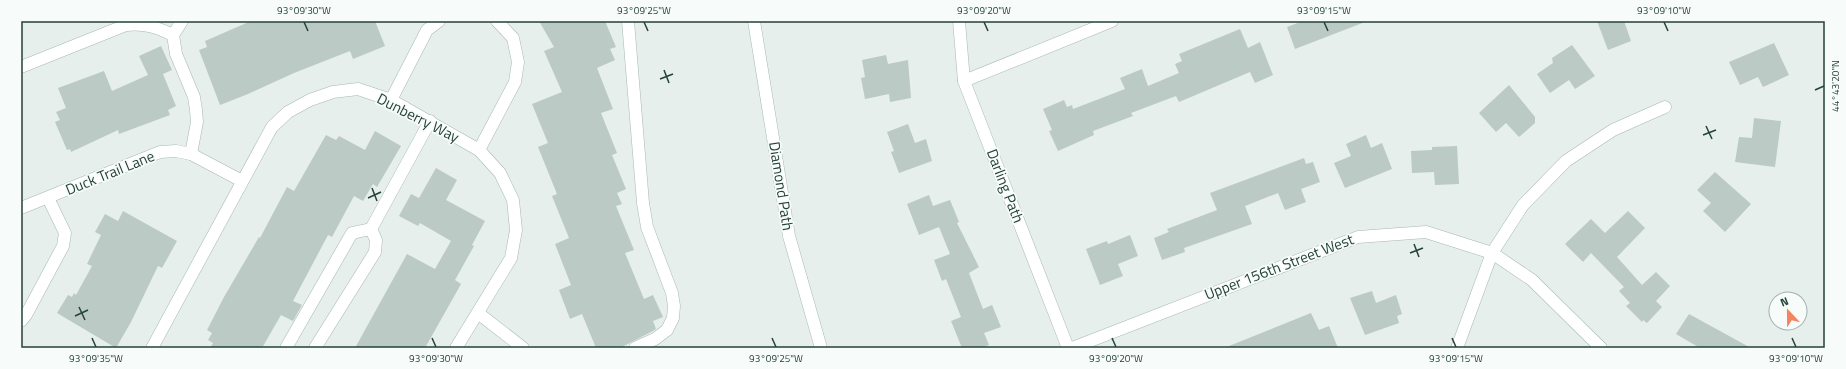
<svg xmlns="http://www.w3.org/2000/svg" width="1846" height="369" viewBox="0 0 1846 369" font-family="'Titillium Web',sans-serif">
  <style>
    .building { fill: #bbcac4 }
    .lines { fill: none; stroke-linecap: round; stroke-linejoin: round }
    .minor-casing { stroke: #a8b8b2; stroke-width: 13 }
    .minor { stroke: #fff; stroke-width: 12 }
    .ticks { fill: none; stroke: #24423a; stroke-width: 1.5 }
    .labels { text-anchor: middle; stroke-width: 3.5; stroke-linejoin: round; paint-order: stroke }
    .street-label { font-size: 15px; fill: #24423a; stroke: #f7fbf9 }
    .neatline { fill: none; stroke: #24423a; stroke-width: 1.5 }
    .ticks-label { font-size: 10px; text-anchor: middle; fill: #24423a }
  </style>
  <rect width="100%" height="100%" fill="#e6efeb"/>
  <g class="building">
    <polygon points="251,21 375,21 385,46 353,59 350,51 294,73 248,94 220,105 199,50 207,47 205,41"/>
    <polygon points="539,21 605,21 616,47 610,49 615,60 597,68 613,109 601,113 617,153 612,155 626,189 617,193 622,204 616,206 634,250 625,253 644,299 653,295 663,317 653,321 656,329 651,332 620,348 596,348 582,314 570,319 559,290 571,285 555,244 569,238 552,196 557,194 538,147 548,143 532,104 562,92 544,51 554,47"/>
    <polygon points="1303,21 1365,21 1365,22 1295,49 1287,27"/>
    <polygon points="1597,21 1624,21 1631,41 1608,50"/>
    <polygon points="1240,29 1248,48 1260,42 1273,75 1255,83 1250,72 1179,102 1176,96 1131,113 1133,116 1093,131 1094,135 1058,151 1049,131 1052,130 1043,109 1064,100 1067,107 1072,105 1073,109 1125,89 1120,78 1142,69 1148,86 1179,73 1175,64 1182,61 1179,54"/>
    <polygon points="1774,43 1789,75 1763,87 1758,77 1740,85 1729,62"/>
    <polygon points="1572,45 1595,76 1575,89 1569,80 1550,93 1537,74 1553,63 1552,58"/>
    <polygon points="161,46 172,70 163,74 176,106 168,110 170,115 119,134 118,130 71,152 70,149 67,150 55,122 60,120 56,112 66,108 58,88 104,71 112,91 148,75 139,56"/>
    <polygon points="886,55 888,64 908,60 911,98 890,102 889,94 865,99 861,78 865,77 862,60"/>
    <polygon points="1509,85 1535,117 1535,123 1519,137 1506,123 1496,132 1479,113"/>
    <polygon points="1754,118 1781,121 1775,167 1735,162 1739,137 1752,138"/>
    <polygon points="908,124 915,143 926,139 932,161 899,173 891,152 894,151 887,132"/>
    <polygon points="375,131 401,146 377,187 373,184 363,201 354,196 332,237 328,235 293,301 302,305 293,321 281,315 262,348 210,348 213,343 208,340 212,333 207,330 224,297 259,237 260,238 287,187 294,191 326,135 336,140 339,136 365,150"/>
    <polygon points="1366,135 1371,148 1382,143 1392,169 1345,188 1334,163 1351,156 1346,144"/>
    <polygon points="1457,146 1459,184 1435,185 1434,172 1412,173 1411,151 1432,150 1432,147"/>
    <polygon points="1304,158 1306,164 1313,162 1320,182 1301,189 1306,202 1285,210 1278,193 1245,206 1252,224 1184,248 1185,252 1162,260 1154,238 1169,232 1167,229 1217,210 1210,193"/>
    <polygon points="436,168 457,180 446,200 485,221 472,245 474,246 455,280 461,284 425,348 355,348 407,254 435,269 451,241 420,223 418,226 399,216 411,194 419,198"/>
    <polygon points="1715,172 1751,204 1725,232 1703,211 1711,203 1697,190"/>
    <polygon points="929,195 933,206 950,200 959,222 957,223 979,267 969,273 983,309 992,305 1001,327 984,333 989,345 980,348 962,348 951,321 961,317 946,279 942,281 934,260 950,254 939,227 919,235 907,204"/>
    <polygon points="123,211 177,241 162,268 158,266 131,322 116,348 57,313 68,295 72,297 74,293 76,295 92,266 87,264 101,235 95,232 105,214 118,221"/>
    <polygon points="1628,211 1645,228 1617,257 1642,285 1656,272 1670,286 1656,301 1662,307 1647,323 1643,320 1642,322 1626,306 1630,303 1619,291 1624,287 1591,253 1583,262 1565,244 1591,219 1605,233"/>
    <polygon points="1130,235 1138,256 1118,264 1123,276 1100,285 1086,249 1107,241 1108,244"/>
    <polygon points="1372,291 1376,303 1396,295 1402,314 1397,316 1399,323 1365,335 1350,298"/>
    <polygon points="1311,313 1319,330 1329,326 1338,348 1224,348"/>
    <polygon points="1689,314 1751,348 1700,348 1676,334"/>
  </g>
  <g class="lines">
    <g class="minor-casing">
      <g id="minor">
        <polyline points="182,21 173,35 176,54 194,97 196,110 197,122 191,154"/>
        <polyline points="628,21 643,203 647,227 672,293 674,306 673,318 667,330 655,339 635,348"/>
        <polyline points="754,21 789,236 821,348"/>
        <polyline points="959,21 964,81 1068,348"/>
        <path d="M21 67 126 25C144 23 156 27 173 35"/>
        <polyline points="964,81 1112,21"/>
        <polyline points="391,100 427,30 439,21"/>
        <polyline points="479,150 515,82 518,62 513,38 497,21"/>
        <polyline points="21,208 160,152 176,151 191,154 242,181"/>
        <polyline points="371,229 430,121"/>
        <polyline points="478,313 523,348"/>
        <polyline points="21,321 26,315 63,246 65,233 48,198"/>
        <polyline points="152,348 272,127 288,112 310,100 333,92 358,89 391,100 479,150 500,173 513,200 516,230 511,258 456,348"/>
        <polyline points="286,348 352,233 371,229"/>
        <polyline points="315,348 375,252 376,240 371,229"/>
        <polyline points="1072,348 1358,237 1426,232 1492,253 1532,280 1601,348"/>
        <polyline points="1457,348 1492,253 1523,205 1566,161 1613,130 1665,107"/>
      </g>
    </g>
    <use href="#minor" class="minor"/>
  </g>
  <path class="ticks" d="M304 22 308 31M644 22 648 31M984 22 988 31M1324 22 1328 31M1664 22 1668 31M664 70 669 83M660 79 673 74M1815 90 1824 86M1706 126 1712 139M1703 135 1716 130M372 188 377 201M368 198 381 192M1414 244 1419 257M1410 253 1423 248M79 307 85 320M75 316 88 310M92 338 96 347M432 338 436 347M772 338 776 347M1112 338 1116 347M1452 338 1456 347M1792 338 1796 347"/>
  <g class="labels">
    <g class="street-label">
      <text transform="translate(418 118) rotate(27)" y="5">Dunberry Way</text>
      <text transform="translate(110 173) rotate(-22)" y="5">Duck Trail Lane</text>
      <text transform="translate(781 186) rotate(81)" y="5">Diamond Path</text>
      <text transform="translate(1005 186) rotate(69)" y="5">Darling Path</text>
      <text transform="translate(1279 267) rotate(-21)" y="5">Upper 156th Street West</text>
    </g>
  </g>
  <rect width="1846" height="369" fill="none" stroke="#f7fbf9" stroke-width="44"/>
  <g transform="translate(1788 311) rotate(338)"><circle r="19" fill="#f7fbf9" stroke="#a3b1ad"/>
  <path d="M0-3L7 15L0 10L-7 15Z" fill="#f4845f"/>
  <text y="-6" font-size="11" font-weight="bold" text-anchor="middle" fill="#24423a">N</text>
  </g>
  <rect x="22" y="22" width="1802" height="325" class="neatline"/>
  <g class="ticks-label">
    <text x="304" y="14">93°09'30"W</text>
    <text x="644" y="14">93°09'25"W</text>
    <text x="984" y="14">93°09'20"W</text>
    <text x="1324" y="14">93°09'15"W</text>
    <text x="1664" y="14">93°09'10"W</text>
    <text transform="translate(1835 86) rotate(-90)" y="4">44°43'20"N</text>
    <text x="96" y="362">93°09'35"W</text>
    <text x="436" y="362">93°09'30"W</text>
    <text x="776" y="362">93°09'25"W</text>
    <text x="1116" y="362">93°09'20"W</text>
    <text x="1456" y="362">93°09'15"W</text>
    <text x="1796" y="362">93°09'10"W</text>
  </g>
</svg>
